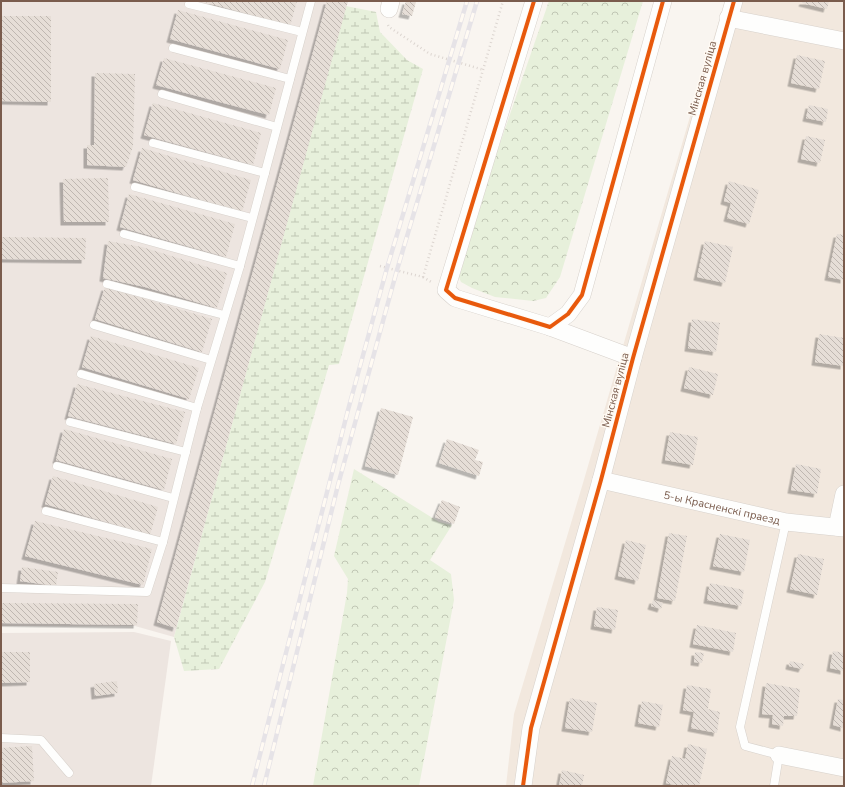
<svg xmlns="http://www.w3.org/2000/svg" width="845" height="787" viewBox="0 0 845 787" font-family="'Nunito Sans',sans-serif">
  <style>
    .residential { fill: #f2e8de }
    .industrial { fill: #ede5e0 }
    .forest { fill: url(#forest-crowns) }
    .wetland { fill: url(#wetland-marsh) }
    .building { fill: url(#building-back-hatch); filter: url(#shadow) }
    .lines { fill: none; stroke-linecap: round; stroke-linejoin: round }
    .lane-casing { stroke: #d7d1cb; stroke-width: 9 }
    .street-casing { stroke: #d7d1cb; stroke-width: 18 }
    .path { stroke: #dcd5d0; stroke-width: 2.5; stroke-dasharray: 1 3; stroke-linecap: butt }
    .lane { stroke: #fefefd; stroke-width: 8 }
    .street { stroke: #fefefd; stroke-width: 17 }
    .rail-casing { stroke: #e6e3e7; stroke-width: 4.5 }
    .rail { stroke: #fffaf3; stroke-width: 3; stroke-dasharray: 9; stroke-linecap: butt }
    .cycleway-casing { stroke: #fffaf3; stroke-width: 6 }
    .cycleway { stroke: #e8590c; stroke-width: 4 }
    .labels { text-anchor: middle; stroke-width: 3; stroke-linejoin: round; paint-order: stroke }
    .street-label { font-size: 11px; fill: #7a5c4d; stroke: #fffaf3 }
  </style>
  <defs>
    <pattern id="forest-crowns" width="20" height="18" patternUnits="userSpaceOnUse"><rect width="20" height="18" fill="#e7f0db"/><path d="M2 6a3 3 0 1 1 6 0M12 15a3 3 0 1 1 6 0" fill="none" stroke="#c0c6b4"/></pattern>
    <pattern id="wetland-marsh" width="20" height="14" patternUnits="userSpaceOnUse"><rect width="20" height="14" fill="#e7f0db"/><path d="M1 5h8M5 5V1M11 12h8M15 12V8" fill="none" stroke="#c0c6b4"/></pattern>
    <pattern id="building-back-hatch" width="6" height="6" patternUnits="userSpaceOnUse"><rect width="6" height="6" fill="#e6ded7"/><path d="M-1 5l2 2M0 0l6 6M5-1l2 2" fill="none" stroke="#bfb7b1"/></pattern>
    <filter id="shadow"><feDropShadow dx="-3.5" dy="3.5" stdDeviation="0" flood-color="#0004"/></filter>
  </defs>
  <rect width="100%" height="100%" fill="#f9f5f0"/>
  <polygon class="residential" points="725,1 844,1 844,786 506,786 514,714 583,483 691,113"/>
  <g class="industrial">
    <polygon points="1,1 348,1 174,637 135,626 1,626"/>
    <polygon points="134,632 171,641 151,786 1,786 1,633"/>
  </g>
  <g class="forest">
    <polygon points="549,1 643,1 560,277 546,298 533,301 495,297 472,288 461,282 456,271"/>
    <polygon points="354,469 439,522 452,525 430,560 451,574 454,600 419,786 313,786 347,593 348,579 334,556"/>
  </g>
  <polygon class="wetland" points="346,6 376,12 380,32 407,60 423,69 339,364 329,365 265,582 219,669 184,671 174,637"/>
  <g class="building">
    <polygon points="201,1 297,1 290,26"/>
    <polygon points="327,1 348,1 176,628 157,622"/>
    <polygon points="406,1 416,2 412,16 402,14"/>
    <polygon points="803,1 829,1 827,9 802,3"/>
    <polygon points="178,10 288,40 280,69 170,39"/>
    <polygon points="1,16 51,16 51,102 1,101"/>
    <polygon points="797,55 825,61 819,89 791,83"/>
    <polygon points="164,58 276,88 269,115 156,85"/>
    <polygon points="95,73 135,74 133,146 126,167 87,165 87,145 94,145"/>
    <polygon points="153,103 261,133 253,165 144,135"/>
    <polygon points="809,105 828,109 826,122 806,118"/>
    <polygon points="806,136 825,140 820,163 801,159"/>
    <polygon points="142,148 251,180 242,212 133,180"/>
    <polygon points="108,178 109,222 64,222 63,179"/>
    <polygon points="729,181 759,190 749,224 727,218 731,203 724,201"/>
    <polygon points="129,194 235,224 226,257 120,227"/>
    <polygon points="837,234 844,235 844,280 828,277"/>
    <polygon points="1,237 86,238 85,260 1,259"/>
    <polygon points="108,241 142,247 227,273 217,308 145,287 103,278"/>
    <polygon points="705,241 733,247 725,283 697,277"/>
    <polygon points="105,287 212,319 202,352 95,319"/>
    <polygon points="692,319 720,323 716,352 688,348"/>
    <polygon points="819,334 844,338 844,366 815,362"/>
    <polygon points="91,336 199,368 189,399 82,367"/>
    <polygon points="689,367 718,374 713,395 684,388"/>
    <polygon points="77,384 185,412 176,444 68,416"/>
    <polygon points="381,408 413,417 398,475 365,466"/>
    <polygon points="64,429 172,459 164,490 56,460"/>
    <polygon points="670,432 698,437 693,465 665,460"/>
    <polygon points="447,439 479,450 475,460 483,462 479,476 439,463"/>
    <polygon points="796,464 821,469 817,494 791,490"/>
    <polygon points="53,476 158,507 150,535 45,504"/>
    <polygon points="442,500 460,507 454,524 435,517"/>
    <polygon points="35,521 152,549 143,585 25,556"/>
    <polygon points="669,533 687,536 675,601 657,598"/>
    <polygon points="720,534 750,540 744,572 713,566"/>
    <polygon points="626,540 646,545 638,581 618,576"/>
    <polygon points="798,554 824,559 817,595 790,589"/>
    <polygon points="22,567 58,572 56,586 20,581"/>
    <polygon points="710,583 744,590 741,606 707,600"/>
    <polygon points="653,600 663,603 661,609 651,606"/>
    <polygon points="1,603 138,604 137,625 1,623"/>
    <polygon points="597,607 618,610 615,630 594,626"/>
    <polygon points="697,625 736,633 733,652 693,644"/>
    <polygon points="833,651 844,653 844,671 830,668"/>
    <polygon points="1,652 30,652 30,682 1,683"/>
    <polygon points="695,652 704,653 702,663 694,662"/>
    <polygon points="790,661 804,664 802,669 789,666"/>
    <polygon points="117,681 118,693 95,696 94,684"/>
    <polygon points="766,683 800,689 797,716 784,716 783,726 772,724 773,715 762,714"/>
    <polygon points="687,685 711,689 708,709 720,712 717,733 691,728 694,712 683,710"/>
    <polygon points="570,698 597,703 592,732 565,728"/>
    <polygon points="838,699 844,700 844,728 833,725"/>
    <polygon points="642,701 663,705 659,727 638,723"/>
    <polygon points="688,744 707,749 699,786 678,786 666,783 672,756 685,759"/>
    <polygon points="32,746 34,781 1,783 1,748"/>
    <polygon points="562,770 584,775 582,786 559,786"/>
  </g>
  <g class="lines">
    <g class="lane-casing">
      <g id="lane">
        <polyline points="189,4 302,32"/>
        <polyline points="173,48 290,79"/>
        <polyline points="162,94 277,127"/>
        <polyline points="153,143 265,173"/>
        <polyline points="135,187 252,218"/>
        <polyline points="124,234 240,266"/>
        <polyline points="107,284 224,315"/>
        <polyline points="94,325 211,360"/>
        <polyline points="81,374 197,408"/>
        <polyline points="70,422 186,452"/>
        <polyline points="57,466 173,498"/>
        <polyline points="46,511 163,542"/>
        <polyline points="1,588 147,592 163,542 197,408 240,266 311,1"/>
        <polyline points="1,738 41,740 69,773"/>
        <polyline points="774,786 779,755 745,746 740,727 786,522"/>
      </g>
    </g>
    <g class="street-casing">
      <g id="street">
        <polyline points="534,1 446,290 455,298 550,327 568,314 582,295 663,1"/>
        <polyline points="389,9 391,1"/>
        <polyline points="728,18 844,41"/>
        <polyline points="550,327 633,358"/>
        <path id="s1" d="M601 480 786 522 844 528"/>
        <polyline points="837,527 844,494"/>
        <polyline points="779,755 844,768"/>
        <polyline points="523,786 531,728 601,480 633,358 734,1"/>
      </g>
    </g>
    <g class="path">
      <polyline points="388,25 389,27 430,54 484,70"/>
      <polyline points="380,266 423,277 503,1"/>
      <polyline points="423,277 433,283"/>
    </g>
    <use href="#lane" class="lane"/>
    <use href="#street" class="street"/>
    <g class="rail-casing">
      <g id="rail">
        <polyline points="252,786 348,410 387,268 467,1"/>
        <polyline points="264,786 338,485 397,270 477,1"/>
      </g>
    </g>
    <use href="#rail" class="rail"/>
    <g class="cycleway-casing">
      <g id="cycleway">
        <polyline points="534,1 446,290 455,298 550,327 568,314 582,295 663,1"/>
        <polyline points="523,786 531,728 601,480 633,358 734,1"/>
      </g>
    </g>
    <use href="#cycleway" class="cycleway"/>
  </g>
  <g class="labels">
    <g class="street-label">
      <text transform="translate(702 78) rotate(-74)" y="4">Мінская вуліца</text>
      <text transform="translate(615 390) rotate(-75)" y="4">Мінская вуліца</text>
      <text dy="4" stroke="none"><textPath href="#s1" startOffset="124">5-ы Красненскі праезд</textPath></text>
    </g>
  </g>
  <rect width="845" height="787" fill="none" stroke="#7a5c4d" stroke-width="4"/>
</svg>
